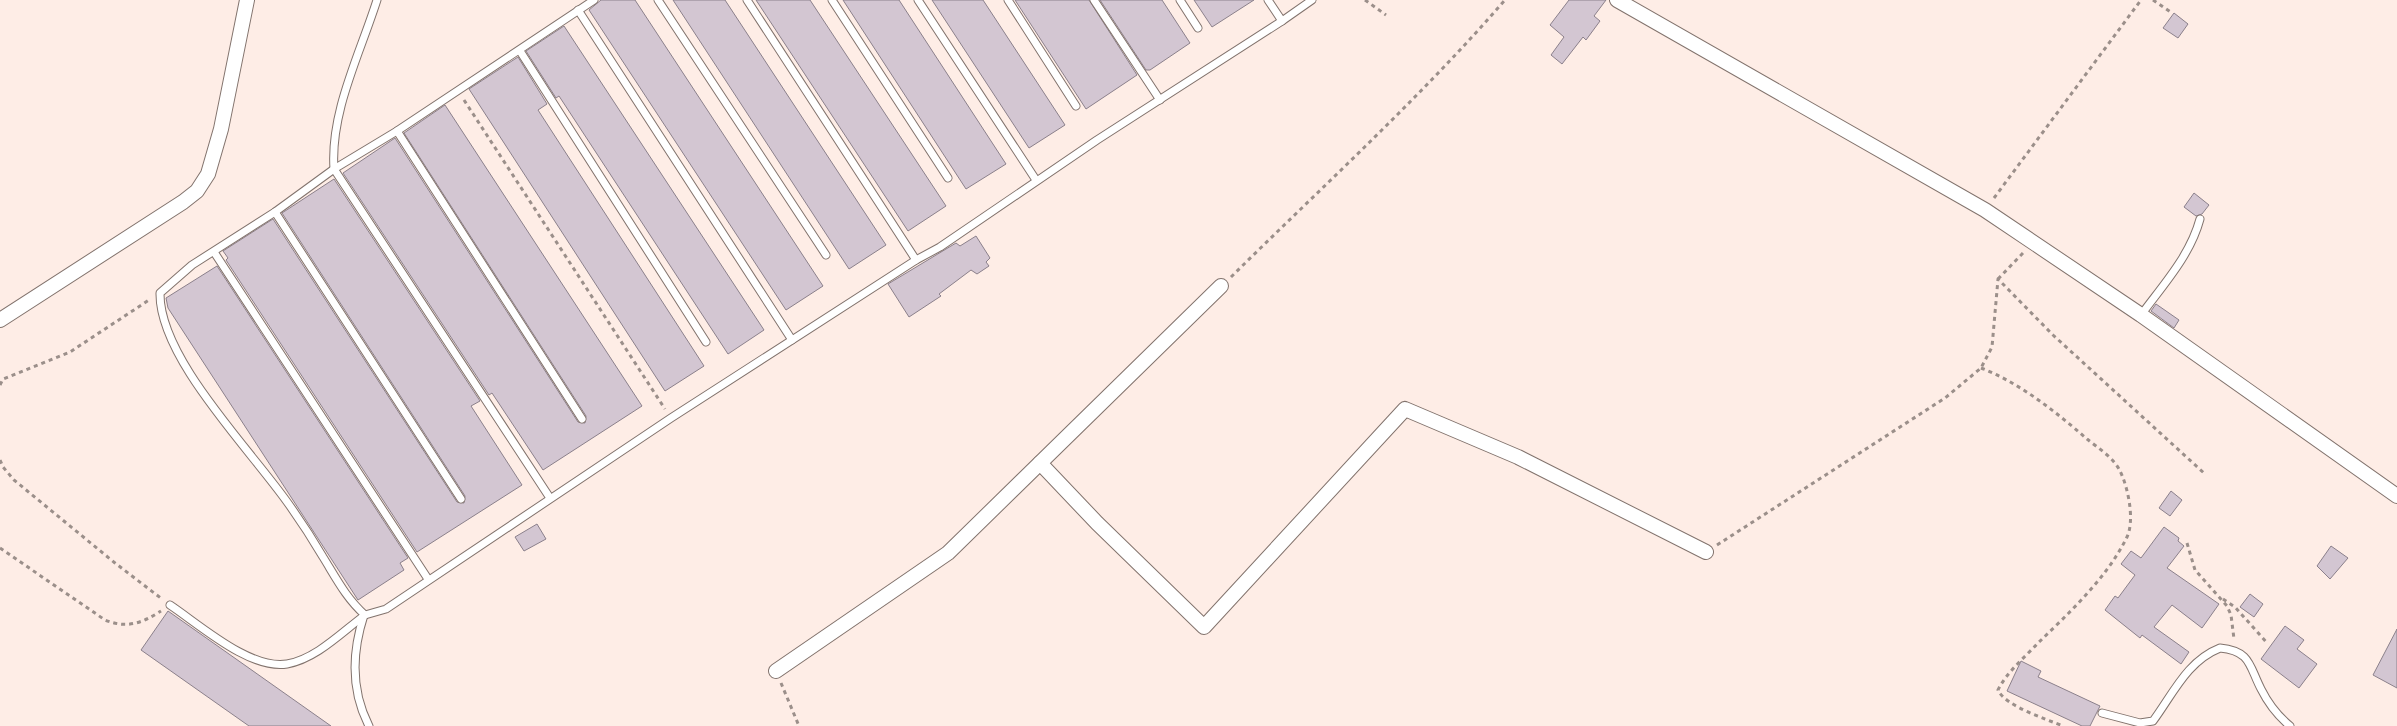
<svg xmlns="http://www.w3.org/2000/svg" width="2397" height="726" viewBox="0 0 2397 726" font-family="Montserrat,sans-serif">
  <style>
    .building { fill: #d3c6d2; stroke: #8b808b }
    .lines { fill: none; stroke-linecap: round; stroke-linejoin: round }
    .service-casing { stroke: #82736d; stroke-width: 9 }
    .minor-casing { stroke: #82736d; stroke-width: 16 }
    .path { stroke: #9b8f8a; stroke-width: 3; stroke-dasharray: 4 4; stroke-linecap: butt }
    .service { stroke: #fff; stroke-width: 7 }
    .minor { stroke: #fff; stroke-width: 14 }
  </style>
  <rect width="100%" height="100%" fill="#feede6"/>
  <g class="building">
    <polygon points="601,0 635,0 823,286 786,310 589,10"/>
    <polygon points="673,0 725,0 886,245 849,269"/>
    <polygon points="756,0 810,0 946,206 908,231"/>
    <polygon points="843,0 899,0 1006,164 966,189"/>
    <polygon points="932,0 983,0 1065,125 1029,148"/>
    <polygon points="1015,0 1089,0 1137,75 1086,109"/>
    <polygon points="1100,0 1162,0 1190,43 1150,70 1146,70"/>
    <polygon points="1194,0 1254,0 1212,27"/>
    <polygon points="1569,0 1606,0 1594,16 1600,21 1586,40 1583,37 1562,64 1551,55 1564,37 1550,25"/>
    <polygon points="2174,13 2188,24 2178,38 2163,28"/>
    <polygon points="564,26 764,330 728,354 559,96 556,98 526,51"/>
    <polygon points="518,57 547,104 538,110 704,366 665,391 469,89"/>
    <polygon points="445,105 642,406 543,470 492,393 489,395 343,173 395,138 578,422 585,423 586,416 404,133"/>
    <polygon points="334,179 480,401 471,406 522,485 417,552 226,260 228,258 223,251 273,219 457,502 464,503 465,496 282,213"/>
    <polygon points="2194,193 2209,205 2202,214 2196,216 2184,207"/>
    <polygon points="976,236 990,258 986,262 989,266 977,274 971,270 939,294 941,296 909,317 888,284 956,243 960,246"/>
    <polygon points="217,266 408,558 400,563 404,570 358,600 168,308 166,298"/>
    <polygon points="2156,304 2179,320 2174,328 2151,311"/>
    <polygon points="2171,491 2182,500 2170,516 2159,508"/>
    <polygon points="537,524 546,539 524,551 515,537"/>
    <polygon points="2164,527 2179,538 2178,541 2184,546 2167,568 2219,604 2202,628 2172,605 2154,627 2189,652 2181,664 2142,635 2140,638 2105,610 2115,596 2118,598 2135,575 2121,564 2131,551 2141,558"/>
    <polygon points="2331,546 2348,558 2330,579 2317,566"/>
    <polygon points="2250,594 2263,604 2254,617 2240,607"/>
    <polygon points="168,611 331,726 249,726 141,650"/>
    <polygon points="2285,626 2304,640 2297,649 2317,664 2299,688 2261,659"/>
    <polygon points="2397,629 2397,688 2373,675"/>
    <polygon points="2021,661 2041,671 2038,677 2100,706 2090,726 2082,726 2007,691"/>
  </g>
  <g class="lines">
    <g class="service-casing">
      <g id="service">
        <path d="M377 0C360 54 330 112 334 169L550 498"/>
        <path d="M594 0 397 131 334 169 275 212 192 265 160 293C159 359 253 452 290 506 302 523 313 540 323 557 336 578 346 598 365 615L386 609 671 418 916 260 940 247 1097 140 1282 21 1312 0"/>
        <polyline points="658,0 826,255"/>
        <polyline points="747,0 916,260"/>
        <polyline points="832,0 948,178"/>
        <polyline points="918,0 1036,180"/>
        <polyline points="1008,0 1076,106"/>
        <polyline points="1094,0 1160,100"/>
        <polyline points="1180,0 1198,28"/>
        <polyline points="1268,0 1282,21"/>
        <polyline points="578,10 792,340"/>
        <polyline points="520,51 706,342"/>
        <polyline points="397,131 582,419"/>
        <polyline points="275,212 461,499"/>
        <polyline points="214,252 428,579"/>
        <path d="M2141 315C2163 285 2190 256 2200 219"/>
        <path d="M170 605C200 625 250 670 287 664 316 659 342 632 365 615"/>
        <path d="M364 615C352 652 351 691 369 726"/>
        <path d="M2102 713 2140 723 2153 721C2173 694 2187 661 2220 648 2251 651 2249 666 2261 689 2268 703 2278 716 2290 726"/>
      </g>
    </g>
    <g class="minor-casing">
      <g id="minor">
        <polyline points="1617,0 1985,210 2141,315 2397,496"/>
        <polyline points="0,320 183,202 197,191 208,174 221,129 247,0"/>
        <polyline points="1040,463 1097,523 1204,627 1405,409 1518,457 1706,552"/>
        <polyline points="776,671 948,553 1221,286"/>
      </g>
    </g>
    <g class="path">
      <polyline points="1365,0 1386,15"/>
      <polyline points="2153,0 2172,13"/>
      <polyline points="464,100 665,409"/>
      <polyline points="1994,198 2141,0"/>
      <path d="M1231 277C1323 186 1420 98 1505 0"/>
      <polyline points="1998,279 2023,253"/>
      <path d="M1981 368C2020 383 2056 412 2087 439 2098 448 2114 458 2120 471 2128 487 2135 520 2127 537 2107 578 2069 613 2037 644 2024 658 2006 673 1998 690 2005 706 2046 719 2063 726"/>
      <polyline points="0,385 3,379 70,352 149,300"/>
      <polyline points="0,460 3,467 14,480 115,563 162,599"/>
      <polyline points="2187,543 2195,570 2227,606 2231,615 2234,639"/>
      <polyline points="1717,545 1945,398 1981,368 1992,347 1998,279 2053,335 2205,474"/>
      <path d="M0 548 105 620C127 629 142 623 161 611"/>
      <polyline points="2223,599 2235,607 2268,644"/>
      <polyline points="781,683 799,726"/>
    </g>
    <use href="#service" class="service"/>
    <use href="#minor" class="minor"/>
  </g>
</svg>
